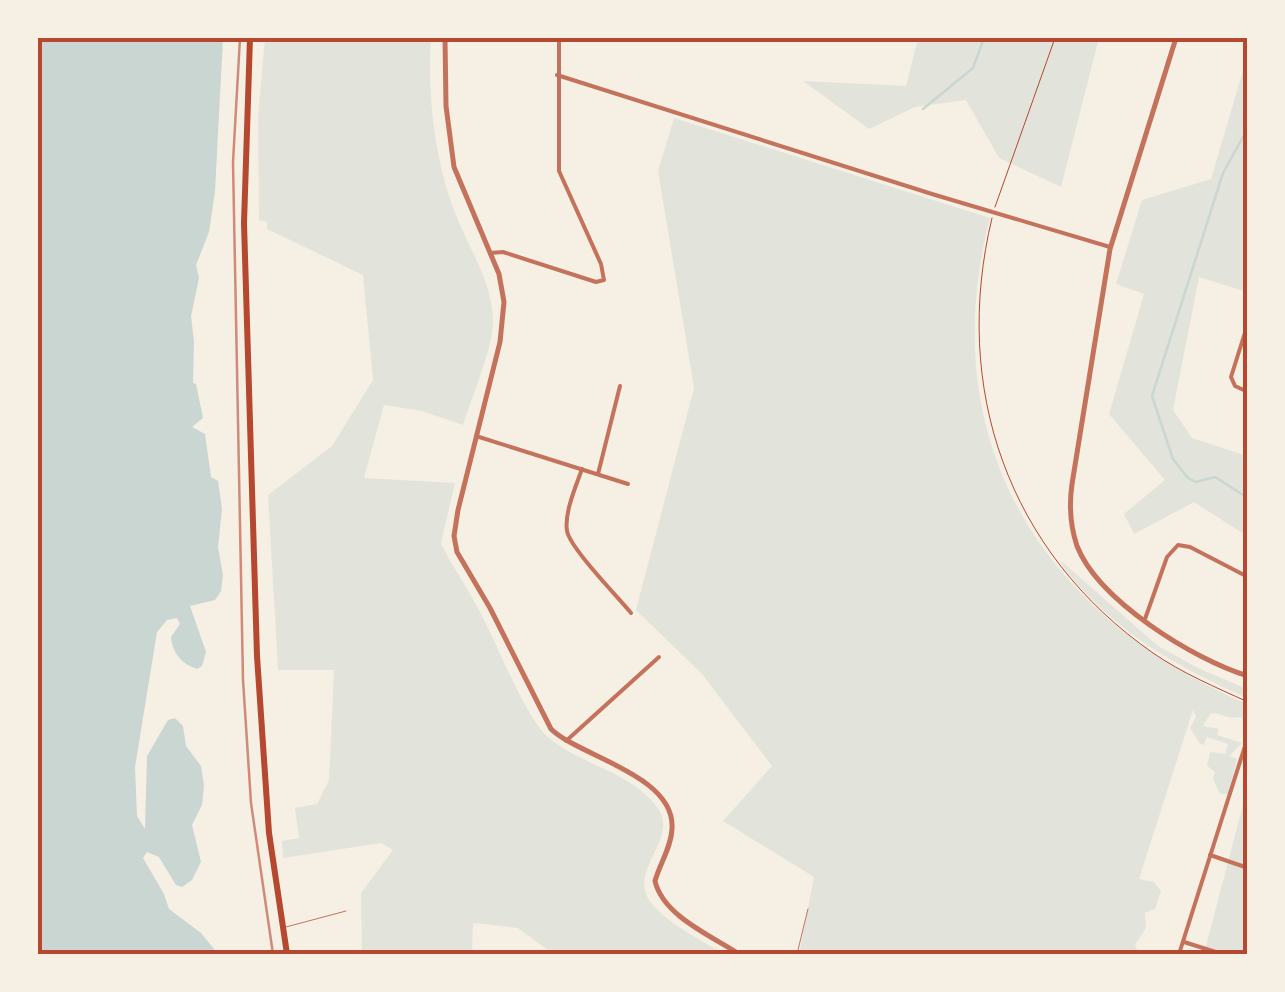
<svg xmlns="http://www.w3.org/2000/svg" width="1285" height="992" viewBox="0 0 1285 992" font-family="Cabin,sans-serif">
  <style>
    .green { fill: #e2e4dc }
    .water { fill: #c9d6d2 }
    .lines { fill: none; stroke-linecap: round; stroke-linejoin: round }
    .stream { stroke: #c9d6d2; stroke-width: 2.5 }
    .path { stroke: #b5482f; stroke-width: 1 }
    .service { stroke: #c5725c; stroke-width: 1 }
    .minor { stroke: #c5725c; stroke-width: 4 }
    .tertiary { stroke: #c5725c; stroke-width: 5 }
    .primary { stroke: #b5482f; stroke-width: 6 }
    .rail { stroke: #cf8b77; stroke-width: 2.5 }
    .neatline { fill: none; stroke: #b5482f; stroke-width: 4 }
  </style>
  <rect width="100%" height="100%" fill="#f6efe4"/>
  <g class="green">
    <path d="M265 38H431C427 96 435 165 458 220 472 254 492 282 493 321 494 344 471 400 463 425L422 411 384 405 364 478 455 483 441 543C452 566 467 587 479 610 495 639 526 719 548 737 580 765 630 771 657 807 680 839 629 868 649 900 665 923 701 939 723 954H553L518 928 473 923 472 949 483 954H362L361 893 393 850 381 843 283 858 282 841 299 838 295 808 317 804 329 780 334 670H278L268 495 332 446 373 380 363 275 267 229V222L259 220 258 117Z"/>
    <polygon points="918,38 1099,38 1061,187 999,158 966,100 915,107 869,129 803,81 906,86"/>
    <polygon points="1247,57 1247,292 1199,277 1173,410 1192,438 1247,456 1247,536 1194,502 1134,534 1124,514 1165,480 1109,414 1144,294 1116,284 1142,200 1211,179"/>
    <path d="M674 118 990 218C932 441 1043 617 1247 704V724L1240 717C1228 720 1222 713 1211 713L1203 726 1219 729 1217 735 1242 743 1229 756 1237 759 1228 794H1220L1213 779 1215 772 1207 766 1210 752 1225 754 1228 744 1207 737 1204 745 1200 744 1190 728 1196 717 1193 710 1139 879 1154 882 1161 891 1155 909 1145 913 1146 928 1135 945 1139 954H799L814 877 723 821 772 766 702 674 636 610 694 388 658 171Z"/>
    <path d="M1060 560 1158 646 1198 668 1247 689V698C1185 670 1131 642 1083 590 1075 581 1064 570 1060 560Z"/>
    <polygon points="1247,789 1247,954 1204,954"/>
  </g>
  <path class="water" d="M38 38H223L215 191 209 232 196 265 199 278 191 316 194 342 193 383 196 384 203 418 192 427 205 434 211 477 218 481 222 509 218 547 223 575 221 591 215 600 190 606 206 652 202 666 197 669C182 664 172 653 171 637L180 624 177 618 167 620 157 632 135 767 137 816 145 829 147 756 168 720 175 718 183 726 186 746 201 766 204 786 202 805 192 825 201 862 192 880 182 887 176 885 159 857 147 852 143 858 164 894 169 909 201 933 218 954H38Z"/>
  <g class="lines">
    <g class="stream">
      <polyline points="923,109 973,68 984,38"/>
      <polyline points="1248,128 1223,173 1152,396 1173,459 1188,478 1196,482 1215,477 1248,498"/>
    </g>
    <g class="path">
      <polyline points="995,207 1055,38"/>
      <path d="M992 218C951 388 1008 552 1153 653 1182 673 1215 687 1248 702"/>
    </g>
    <g class="service">
      <polyline points="286,927 346,911"/>
      <polyline points="797,954 808,909"/>
    </g>
    <g class="minor">
      <polyline points="557,75 932,194 1110,247"/>
      <polyline points="490,253 503,252 596,282 604,280 601,264 559,171 559,38"/>
      <polyline points="1248,323 1231,377 1235,386 1248,392"/>
      <polyline points="476,436 628,484"/>
      <path d="M582 469C576 486 564 513 567 531 570 548 618 597 631 613"/>
      <polyline points="598,474 620,386"/>
      <polyline points="1145,619 1167,557 1178,545 1190,547 1248,577"/>
      <polyline points="566,741 659,657"/>
      <polyline points="1210,855 1248,868"/>
      <polyline points="1184,942 1222,954"/>
      <polyline points="1179,954 1245,746"/>
    </g>
    <g class="tertiary">
      <path d="M445 38 446 106 454 167 499 274 504 302 500 342 458 510 454 536 457 552 490 608 551 729C578 756 676 775 672 829 671 848 660 863 655 881 663 916 712 936 739 954"/>
      <path d="M1176 38 1110 249 1072 484C1069 505 1070 525 1077 546 1098 600 1194 660 1248 676"/>
    </g>
    <polyline class="primary" points="250,38 244,223 257,656 269,833 287,954"/>
    <polyline class="rail" points="240,38 233,162 243,680 251,803 273,954"/>
  </g>
  <rect width="1285" height="992" fill="none" stroke="#f6efe4" stroke-width="80"/>
  <rect x="40" y="40" width="1205" height="912" class="neatline"/>
</svg>
